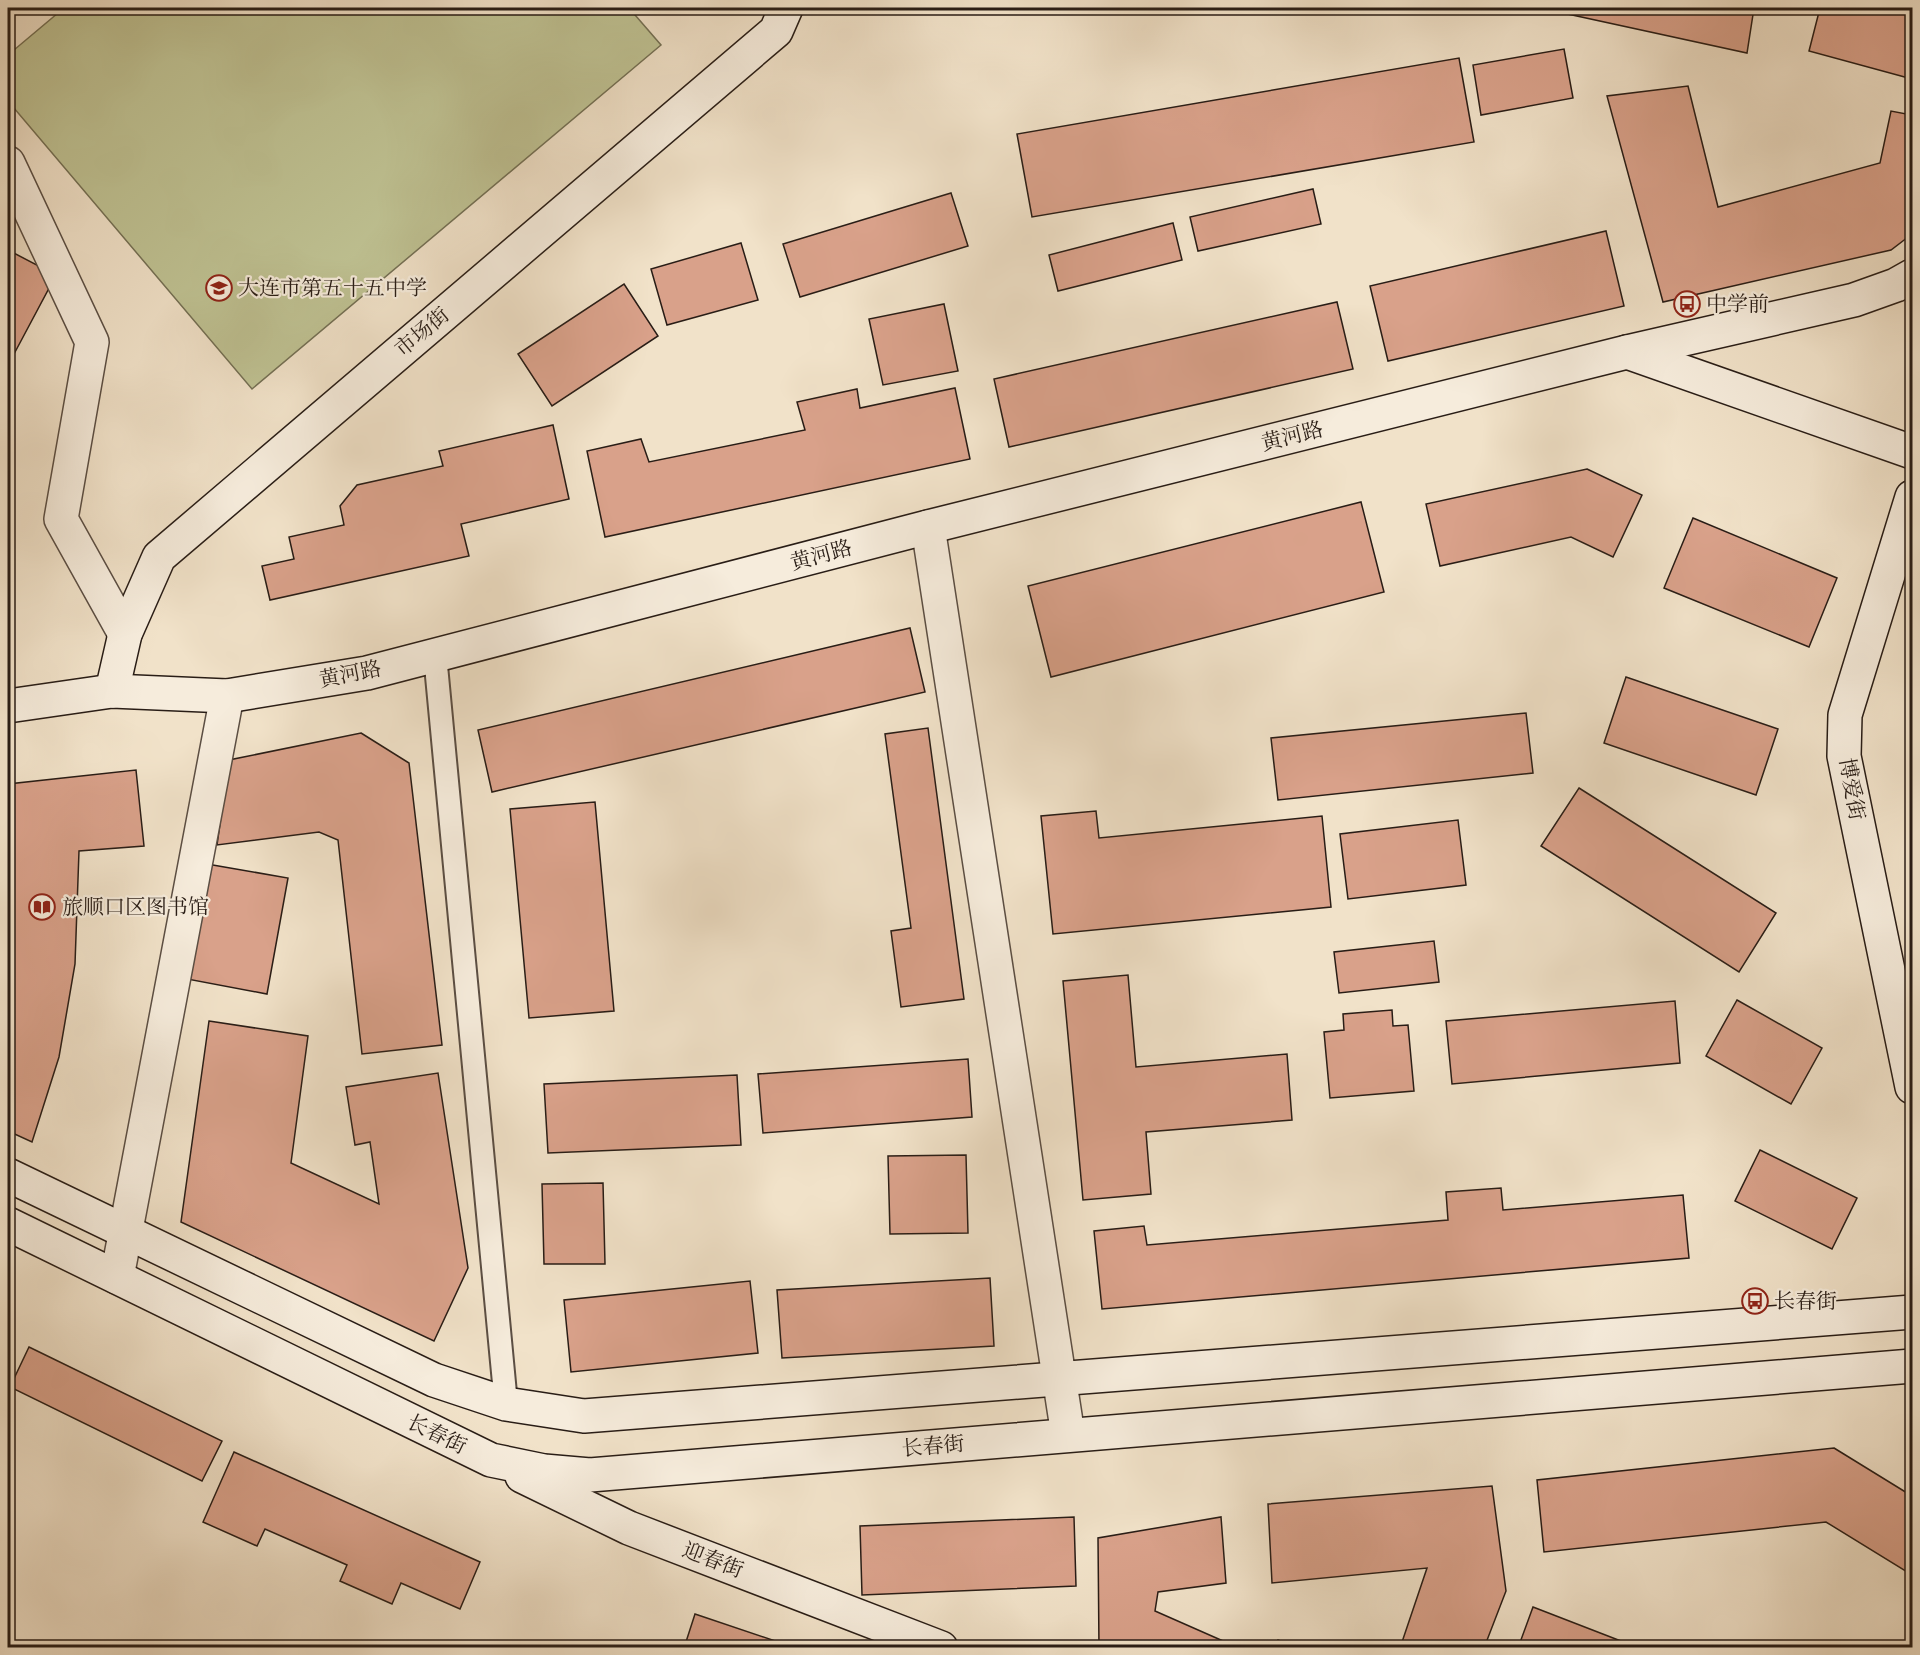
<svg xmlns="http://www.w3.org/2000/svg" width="1920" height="1655" viewBox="0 0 1920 1655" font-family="'EB Garamond','Noto Serif SC',serif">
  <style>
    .pitch { fill: #bfc293; stroke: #747054; stroke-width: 1.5 }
    .building { fill: #d9a18a; stroke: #291d16; stroke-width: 1.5 }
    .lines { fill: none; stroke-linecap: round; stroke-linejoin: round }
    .lane-casing { stroke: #5b4e43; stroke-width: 26 }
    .street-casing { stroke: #5b4e43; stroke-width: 36 }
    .secondary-casing { stroke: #291d16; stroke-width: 36 }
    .lane { stroke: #f6ecdc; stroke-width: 22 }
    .street { stroke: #f6ecdc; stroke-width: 33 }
    .secondary { stroke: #f6ecdc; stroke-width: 33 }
    .labels { text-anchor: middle; stroke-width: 4.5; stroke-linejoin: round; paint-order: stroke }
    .poi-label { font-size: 21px; fill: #291d16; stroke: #f6ecdc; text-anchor: start }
    .street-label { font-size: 21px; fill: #291d16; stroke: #f6ecdc }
  </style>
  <rect width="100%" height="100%" fill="#f1e2c9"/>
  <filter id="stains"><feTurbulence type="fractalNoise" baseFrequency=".00333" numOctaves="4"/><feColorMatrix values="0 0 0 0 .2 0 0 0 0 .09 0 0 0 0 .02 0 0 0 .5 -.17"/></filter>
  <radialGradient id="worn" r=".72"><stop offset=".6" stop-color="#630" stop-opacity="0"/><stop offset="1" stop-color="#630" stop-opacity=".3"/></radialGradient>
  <polygon class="pitch" points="64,8 629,8 661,45 252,389 8,101 8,55"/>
  <g class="building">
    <polygon points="1540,8 1754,8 1747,53"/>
    <polygon points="1820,8 1856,8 1876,13 1877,8 1912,8 1912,79 1809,51"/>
    <polygon points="1564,49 1573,98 1481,115 1473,65"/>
    <polygon points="1459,58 1474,142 1032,217 1017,134"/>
    <polygon points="1688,86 1718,207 1880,163 1891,111 1912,115 1912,234 1891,250 1663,302 1607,96"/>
    <polygon points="1313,189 1321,224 1198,251 1190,217"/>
    <polygon points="951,193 968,246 800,297 783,244"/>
    <polygon points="1173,223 1182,260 1058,291 1049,255"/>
    <polygon points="1606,231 1624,306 1388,361 1370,286"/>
    <polygon points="741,243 758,300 667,325 651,269"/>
    <polygon points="8,250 56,275 14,354 8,350"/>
    <polygon points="624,284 658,336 552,406 518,354"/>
    <polygon points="1337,302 1353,369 1009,447 994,379"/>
    <polygon points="944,304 958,371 883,385 869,319"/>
    <polygon points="955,388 970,459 605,537 587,451 641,439 649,462 805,430 797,402 857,389 860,408"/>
    <polygon points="8,390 14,393 8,406"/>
    <polygon points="553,425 569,499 461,524 469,556 270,600 262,566 294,559 289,537 344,525 340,506 357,485 443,466 439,451"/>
    <polygon points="1587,469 1642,495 1613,557 1571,537 1440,566 1426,504"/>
    <polygon points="1361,502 1384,592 1051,677 1028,586"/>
    <polygon points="1693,518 1837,578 1809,647 1664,588"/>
    <polygon points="910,628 925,692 492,792 478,730"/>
    <polygon points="1626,677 1778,729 1756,795 1604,743"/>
    <polygon points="1526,713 1533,773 1278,800 1271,738"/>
    <polygon points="928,728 964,999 901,1007 891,931 911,928 885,734"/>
    <polygon points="361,733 409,763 442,1045 362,1054 338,840 319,832 217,845 229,760"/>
    <polygon points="136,770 144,846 79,851 75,964 59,1057 32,1142 8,1131 8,784"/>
    <polygon points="1579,788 1776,913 1739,972 1541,846"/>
    <polygon points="595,802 614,1011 529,1018 510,809"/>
    <polygon points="1096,811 1099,838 1322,816 1331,907 1053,934 1041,816"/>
    <polygon points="1458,820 1466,885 1348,899 1340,834"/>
    <polygon points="207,864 288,878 267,994 187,979"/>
    <polygon points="1434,941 1439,982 1339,993 1334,952"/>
    <polygon points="1128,975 1136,1067 1287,1054 1292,1120 1146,1132 1151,1194 1083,1200 1063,981"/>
    <polygon points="1737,1000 1822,1048 1791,1104 1706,1056"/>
    <polygon points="1675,1001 1680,1063 1452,1084 1446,1021"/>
    <polygon points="1392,1010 1393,1026 1408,1025 1414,1091 1330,1098 1324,1032 1344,1030 1343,1014"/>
    <polygon points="209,1021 308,1036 291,1163 379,1204 370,1142 355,1145 346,1087 438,1073 468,1268 434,1341 181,1222"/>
    <polygon points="968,1059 972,1117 763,1133 758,1074"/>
    <polygon points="737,1075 741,1145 548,1153 544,1084"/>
    <polygon points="1760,1150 1857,1198 1832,1249 1735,1201"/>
    <polygon points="966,1155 968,1233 890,1234 888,1156"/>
    <polygon points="603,1183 605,1264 544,1264 542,1184"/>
    <polygon points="1501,1188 1503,1210 1683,1195 1689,1258 1102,1309 1094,1231 1144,1226 1147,1245 1448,1220 1446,1192"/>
    <polygon points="990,1278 994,1346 782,1358 777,1290"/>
    <polygon points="750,1281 758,1353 571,1372 564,1300"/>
    <polygon points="8,1319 13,1322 8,1333"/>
    <polygon points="29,1347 222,1441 202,1481 10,1387"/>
    <polygon points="1834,1448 1912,1496 1912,1575 1826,1522 1544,1552 1537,1480"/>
    <polygon points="234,1452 480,1562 460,1609 401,1583 392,1604 340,1581 347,1565 265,1529 257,1546 203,1522"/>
    <polygon points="1492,1486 1506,1591 1484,1648 1400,1648 1427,1568 1272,1583 1268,1504"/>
    <polygon points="1074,1517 1076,1586 862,1595 860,1526"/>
    <polygon points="1221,1517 1226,1583 1158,1592 1155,1611 1239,1648 1099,1648 1098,1538"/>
    <polygon points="1533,1607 1639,1648 1518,1648"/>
    <polygon points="695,1614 796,1648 684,1648"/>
    <polygon points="1278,1640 1298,1648 1275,1648"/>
  </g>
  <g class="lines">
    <g class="lane-casing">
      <polyline id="lane" points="435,655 506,1404"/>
    </g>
    <g class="street-casing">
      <g id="street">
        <polyline points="8,163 92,342 61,519 125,634"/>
        <polyline points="928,527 1068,1435"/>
        <polyline points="117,1277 227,696"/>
      </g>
    </g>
    <g class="secondary-casing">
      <g id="secondary">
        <polyline points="1627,352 1912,452"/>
        <polyline points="1912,497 1845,715 1844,756 1912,1087"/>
        <polyline points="112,691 125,634 159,557 776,31 786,8"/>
        <polyline points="8,706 112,691 227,696 367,673 928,527 1627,352 1854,300 1896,285 1912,276"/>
        <polyline points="8,1175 434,1380 506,1404 584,1416 1912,1312"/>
        <polyline points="8,1224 491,1460 544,1471 590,1475 1912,1366"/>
        <polyline points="522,1476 629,1528 941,1648"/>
      </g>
    </g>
    <use href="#lane" class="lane"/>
    <use href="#street" class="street"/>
    <use href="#secondary" class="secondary"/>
  </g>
  <defs>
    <g id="school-ring" transform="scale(1.35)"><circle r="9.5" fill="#f6ecdc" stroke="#8f2418" stroke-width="1.5"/><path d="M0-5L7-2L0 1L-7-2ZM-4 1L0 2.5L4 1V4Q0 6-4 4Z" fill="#8f2418"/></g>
    <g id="bus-ring" transform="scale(1.35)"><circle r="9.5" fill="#f6ecdc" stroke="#8f2418" stroke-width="1.5"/><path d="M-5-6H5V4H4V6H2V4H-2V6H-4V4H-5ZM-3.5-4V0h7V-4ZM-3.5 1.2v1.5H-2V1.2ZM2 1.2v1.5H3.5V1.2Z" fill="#8f2418"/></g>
    <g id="library-ring" transform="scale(1.35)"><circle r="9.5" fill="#f6ecdc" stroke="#8f2418" stroke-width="1.5"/><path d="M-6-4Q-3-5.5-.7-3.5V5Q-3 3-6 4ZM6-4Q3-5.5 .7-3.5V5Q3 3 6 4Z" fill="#8f2418"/></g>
  </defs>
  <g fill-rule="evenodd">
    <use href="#school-ring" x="219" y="288"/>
    <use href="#bus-ring" x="1687" y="304"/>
    <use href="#library-ring" x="42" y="907"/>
    <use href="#bus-ring" x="1755" y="1301"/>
  </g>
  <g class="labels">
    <g class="poi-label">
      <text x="238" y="295">大连市第五十五中学</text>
      <text x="1706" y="311">中学前</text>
      <text x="62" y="914">旅顺口区图书馆</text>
      <text x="1774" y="1308">长春街</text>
    </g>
    <g class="street-label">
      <text transform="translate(422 332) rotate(-40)" y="7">市场街</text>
      <text transform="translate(1292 436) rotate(-14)" y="7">黄河路</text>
      <text transform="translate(821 555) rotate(-15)" y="7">黄河路</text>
      <text transform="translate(350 674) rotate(-11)" y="7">黄河路</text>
      <text transform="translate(1852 789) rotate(80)" y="7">博爱街</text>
      <text transform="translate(437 1434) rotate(26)" y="7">长春街</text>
      <text transform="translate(933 1446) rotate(-5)" y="7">长春街</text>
      <text transform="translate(713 1560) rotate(21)" y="7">迎春街</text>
    </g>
  </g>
  <rect width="1920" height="1655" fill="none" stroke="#f1e2c9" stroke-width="30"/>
  <rect x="9" y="9" width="1902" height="1637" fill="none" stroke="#291d16" stroke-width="3"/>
  <rect x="15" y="15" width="1890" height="1625" fill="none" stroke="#291d16" stroke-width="1.5"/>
  <rect width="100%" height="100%" filter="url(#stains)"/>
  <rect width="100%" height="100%" fill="url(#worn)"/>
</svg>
